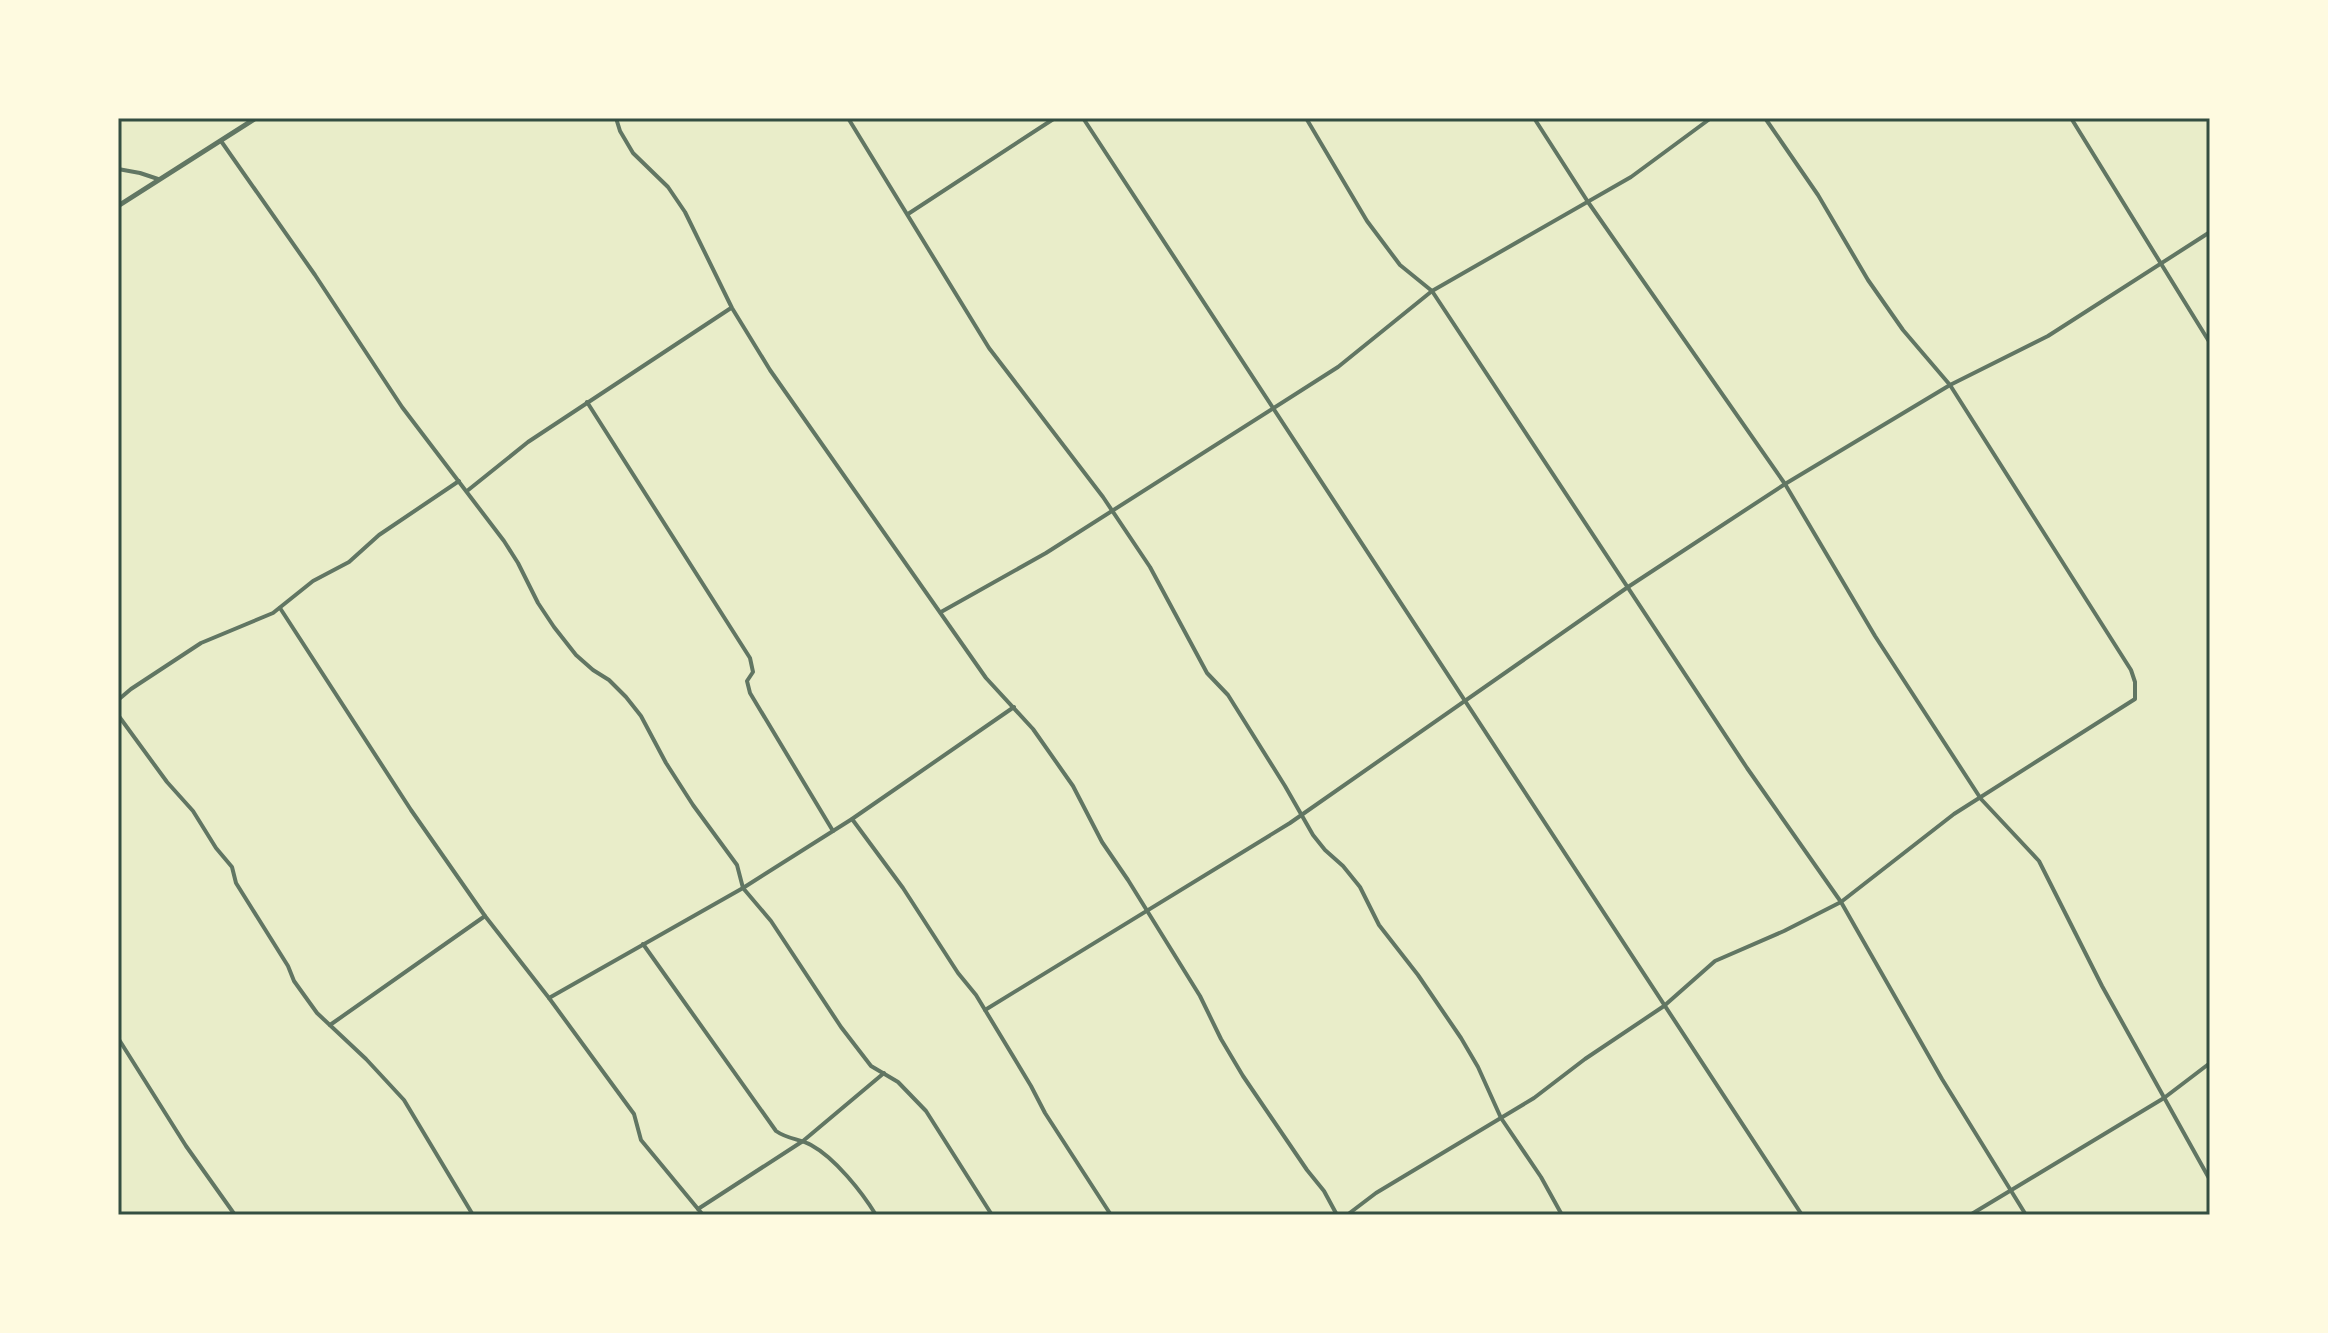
<svg xmlns="http://www.w3.org/2000/svg" width="2328" height="1333" viewBox="0 0 2328 1333" font-family="'Fira Sans',sans-serif">
  <style>
    .lines { fill: none; stroke-linecap: round; stroke-linejoin: round }
    .minor { stroke: #617663; stroke-width: 4 }
    .tertiary { stroke: #617663; stroke-width: 5 }
    .neatline { fill: none; stroke: #344e41; stroke-width: 3 }
  </style>
  <rect width="100%" height="100%" fill="#e9edc9"/>
  <g class="lines">
    <g class="minor">
      <polyline points="616,118 620,131 633,153 668,187 685,212 732,308 770,370 986,678 1033,729 1073,786 1102,842 1128,880 1200,996 1221,1039 1243,1076 1307,1170 1324,1191 1337,1215"/>
      <polyline points="848,118 989,348 1103,497 1150,567 1207,673 1228,695 1285,786 1313,835 1325,850 1343,866 1360,887 1379,925 1418,975 1461,1038 1478,1067 1501,1118 1541,1177 1562,1215"/>
      <polyline points="1083,118 1802,1215"/>
      <polyline points="1306,118 1367,221 1400,265 1432,291 1747,768 1841,902 1942,1079 2026,1215"/>
      <polyline points="1534,118 1588,202 1785,484 1875,636 1981,799 2039,861 2102,986 2210,1180"/>
      <polyline points="2071,118 2210,343"/>
      <polyline points="221,141 315,275 402,407 504,541 518,563 538,603 554,627 576,655 593,670 609,680 626,697 641,716 666,763 693,805 737,865 743,888 771,921 841,1027 871,1066 898,1082 926,1111 992,1215"/>
      <polyline points="118,169 140,173 158,179"/>
      <polyline points="908,214 1055,118"/>
      <polyline points="587,402 750,658 753,672 747,681 750,693 833,831"/>
      <polyline points="467,491 528,442 731,308"/>
      <polyline points="280,608 411,810 485,916 549,998 634,1114 641,1140 703,1215"/>
      <polyline points="941,612 1046,553 1338,367 1432,291 1631,177 1711,118"/>
      <polyline points="118,700 131,689 201,643 273,613 313,581 349,562 379,535 459,481"/>
      <polyline points="118,715 167,782 193,811 216,848 232,867 236,883 288,966 294,981 317,1013 366,1059 404,1100 473,1215"/>
      <polyline points="852,819 903,888 958,973 976,995 1031,1086 1045,1113 1111,1215"/>
      <path d="M643 944 776 1131C787 1139 800 1139 811 1145 835 1158 862 1192 876 1215"/>
      <polyline points="549,998 743,888 852,819 1014,707"/>
      <polyline points="985,1010 1290,823 1628,587 1785,484 1950,385 2048,336 2210,232"/>
      <polyline points="330,1025 485,916"/>
      <polyline points="118,1038 186,1146 235,1215"/>
      <polyline points="698,1209 803,1141 884,1073"/>
      <polyline points="1347,1215 1376,1193 1534,1098 1585,1059 1664,1006 1715,961 1784,931 1841,902 1954,814 2135,699 2135,682 2131,670 1950,385 1903,330 1868,280 1818,195 1765,118"/>
      <polyline points="1970,1215 2164,1098 2210,1063"/>
    </g>
    <polyline class="tertiary" points="118,206 256,118"/>
  </g>
  <rect width="2328" height="1333" fill="none" stroke="#fefae0" stroke-width="240"/>
  <rect x="120" y="120" width="2088" height="1093" class="neatline"/>
</svg>
